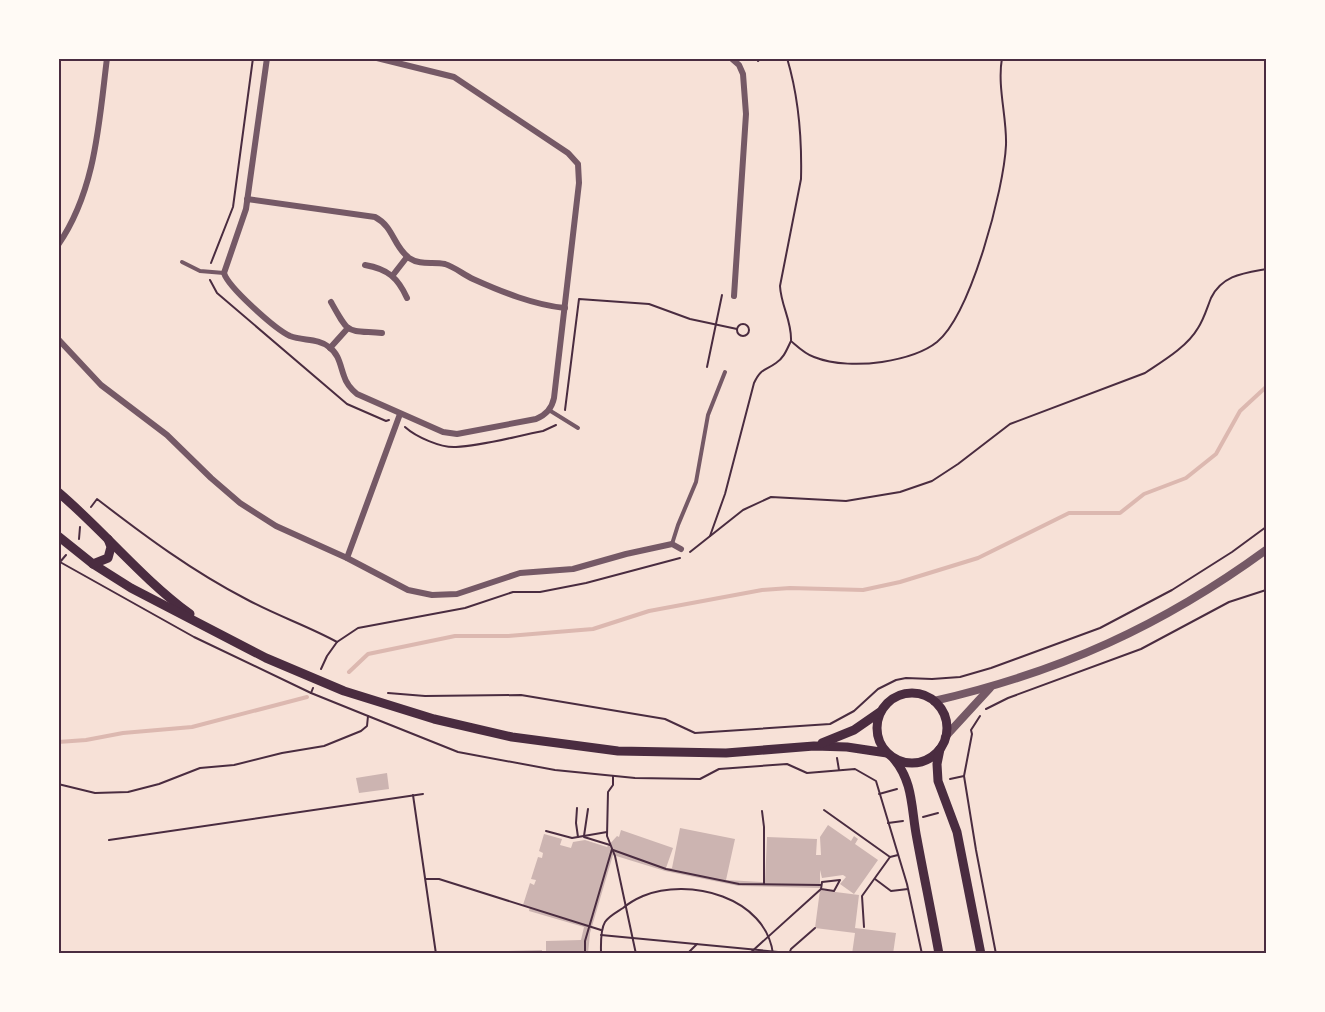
<svg xmlns="http://www.w3.org/2000/svg" width="1325" height="1012" viewBox="0 0 1325 1012" font-family="'DejaVu Sans',sans-serif">
  <style>
    .lines { fill: none; stroke-linecap: round; stroke-linejoin: round }
    .stream { stroke: #dcb8b0; stroke-width: 4 }
    .building { fill: #ccb4b1 }
    .path { stroke: #4a2c40; stroke-width: 2 }
    .service { stroke: #755966; stroke-width: 4 }
    .minor { stroke: #755966; stroke-width: 6 }
    .tertiary { stroke: #755966; stroke-width: 8 }
    .secondary { stroke: #4a2c40; stroke-width: 9 }
    .neatline { fill: none; stroke: #4a2c40; stroke-width: 2 }
  </style>
  <rect width="100%" height="100%" fill="#f7e1d7"/>
  <g class="lines">
    <g class="stream">
      <polyline points="349,672 368,654 455,636 508,636 593,629 649,611 762,590 790,588 863,590 900,582 978,558 1069,513 1120,513 1144,494 1186,478 1216,454 1240,411 1266,387"/>
      <polyline points="58,742 86,740 123,733 192,727 307,697"/>
    </g>
  </g>
  <g class="building">
    <polygon points="387,773 389,789 359,793 356,778"/>
    <polygon points="828,825 851,841 854,836 858,839 855,844 878,860 854,894 840,884 846,877 843,875 822,878 820,870 820,888 739,886 665,871 613,855 590,933 588,954 546,954 546,941 581,940 584,927 529,911 530,907 523,905 530,883 534,885 536,880 531,879 538,857 542,858 543,853 539,851 544,834 562,839 560,845 571,848 573,842 585,840 607,847 617,836 619,837 621,830 673,848 666,868 672,868 680,828 735,839 726,880 762,882 765,882 767,837 817,839 816,855 821,855 820,837"/>
    <polygon points="820,890 859,895 855,928 896,933 893,954 852,954 855,933 815,928"/>
    <polygon points="542,950 542,954 507,954 507,951"/>
  </g>
  <g class="lines">
    <g class="path">
      <path d="M787 58C799 98 802 139 801 179L780 286C781 306 792 321 791 341 798 347 805 354 814 357 834 365 861 365 882 362 901 359 922 354 937 342 971 314 1004 189 1006 145 1007 117 997 87 1002 58"/>
      <polyline points="758,61 761,58"/>
      <polyline points="211,263 233,207 253,58"/>
      <polyline points="210,280 217,293 347,404 386,421 389,420"/>
      <circle cx="743" cy="330" r="6"/>
      <polyline points="707,367 722,295"/>
      <polyline points="565,410 579,299 649,304 690,319 737,329"/>
      <path d="M405 427C416 437 441 448 456 447 483 446 516 436 543 431L556 425"/>
      <path d="M91 507 97 499C145 536 192 571 246 599 275 615 308 626 337 642"/>
      <path d="M710 536 725 494 754 383C761 368 765 371 776 363 784 358 787 349 791 341"/>
      <polyline points="79,539 80,527"/>
      <path d="M690 552 743 510 771 497 846 501 900 492 932 481 958 464 1010 424 1145 373C1163 361 1187 347 1198 328 1204 319 1207 308 1211 298 1222 275 1244 273 1266 269"/>
      <polyline points="66,555 60,562 194,637 311,693"/>
      <polyline points="321,669 327,656 337,642 358,628 465,608 513,592 540,592 586,583 680,558"/>
      <polyline points="388,693 425,696 521,695 665,719 695,733 830,724 854,711 878,689 896,680 906,678 932,679 960,677 991,668 1100,628 1172,590 1232,552 1266,527"/>
      <polyline points="986,709 1008,698 1141,649 1229,602 1266,590"/>
      <polyline points="368,716 458,752 555,770 635,778 700,779 719,769 787,764 807,773 855,769 876,781 907,884 922,954"/>
      <polyline points="980,716 971,730 972,734 964,776 976,850 996,954"/>
      <polyline points="837,758 839,770"/>
      <polyline points="613,776 613,785 608,792 607,836 615,856 636,954"/>
      <polyline points="950,779 964,776"/>
      <polyline points="58,784 95,793 128,792 159,784 200,768 234,765 282,753 324,746 361,731 367,726 368,716 311,693 313,688"/>
      <polyline points="879,794 897,789"/>
      <polyline points="413,795 436,954"/>
      <polyline points="577,808 576,823 578,837"/>
      <polyline points="824,810 890,857 898,855"/>
      <polyline points="762,811 764,827 764,884"/>
      <polyline points="923,817 938,813"/>
      <polyline points="888,823 903,821"/>
      <polyline points="546,831 572,838 607,832"/>
      <polyline points="584,836 588,809"/>
      <polyline points="584,837 610,845"/>
      <polyline points="109,840 423,794"/>
      <polyline points="613,850 666,869 739,884 821,885"/>
      <polyline points="426,879 439,879 601,930"/>
      <polyline points="875,879 891,891 908,889"/>
      <polygon points="840,880 834,891 821,889 822,882"/>
      <polyline points="864,927 862,896 890,857"/>
      <polyline points="601,935 789,953"/>
      <polyline points="585,954 585,941 612,849"/>
      <path d="M601 954C601 944 600 930 605 922 609 916 617 912 623 908 629 903 636 899 643 896 689 877 766 897 773 954"/>
      <polyline points="687,954 697,944"/>
      <polyline points="749,954 821,889"/>
      <polyline points="789,954 791,949 815,928"/>
    </g>
    <g class="service">
      <polyline points="182,262 200,271 224,273"/>
      <polyline points="549,410 578,428"/>
      <polyline points="672,544 678,525 696,482 708,415 725,372"/>
    </g>
    <g class="minor">
      <path d="M267 58 246 209 224 273C228 287 275 329 290 336 303 341 318 338 329 347 339 354 340 365 344 376 346 383 351 389 357 394L443 432 457 434 536 419C546 415 552 408 554 398L579 183 578 164 568 153 454 77 377 58"/>
      <polyline points="731,58 739,65 743,74 746,114 734,296"/>
      <path d="M247 199 375 217C394 227 393 246 409 258 421 266 433 261 445 264 455 267 464 275 473 279 502 292 534 305 565 308"/>
      <path d="M58 245C96 190 99 122 107 58"/>
      <path d="M365 265C388 269 398 278 407 298"/>
      <polyline points="393,275 407,257"/>
      <path d="M331 302C350 336 346 330 382 333"/>
      <polyline points="58,339 101,385 167,435 211,478 240,503 276,526 347,558 408,590 432,595 457,594 520,573 573,569 626,554 672,544 681,549"/>
      <polyline points="330,348 348,328"/>
      <polyline points="347,558 400,414"/>
    </g>
    <g class="tertiary">
      <path d="M934 701C1060 672 1162 626 1266 550"/>
      <polyline points="945,737 990,688"/>
    </g>
    <g class="secondary">
      <path d="M58 492C104 531 141 578 190 614"/>
      <polyline points="58,536 93,564 131,588 266,658 344,691 434,719 512,737 618,751 726,753 814,746 847,747 887,753"/>
      <polyline points="93,564 108,558 111,547 108,539"/>
      <circle cx="912" cy="728" r="35"/>
      <polyline points="822,743 854,730 880,712"/>
      <polyline points="940,749 937,764 938,781 957,832 981,954"/>
      <path d="M894 759C914 783 911 810 917 839 924 877 932 915 939 954"/>
    </g>
  </g>
  <rect width="1325" height="1012" fill="none" stroke="#fffaf5" stroke-width="120"/>
  <rect x="60" y="60" width="1205" height="892" class="neatline"/>
</svg>
